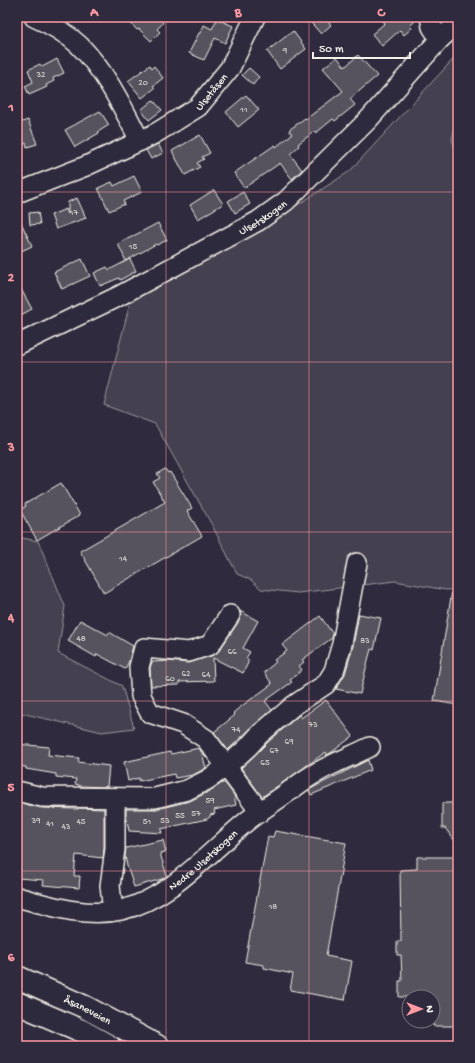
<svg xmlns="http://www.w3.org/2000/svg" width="475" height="1063" viewBox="0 0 475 1063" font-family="'Gochi Hand',sans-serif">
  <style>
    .green { fill: #454050; stroke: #9c989c }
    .building { fill: #56525f; stroke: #f4f1e8 }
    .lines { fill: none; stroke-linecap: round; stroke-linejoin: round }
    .minor-casing { stroke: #f4f1e8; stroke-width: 22 }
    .highway-casing { stroke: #f4f1e8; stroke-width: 25 }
    .minor { stroke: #2f2a3d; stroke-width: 19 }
    .highway { stroke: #2f2a3d; stroke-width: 22 }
    .grid { fill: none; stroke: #ff9aa2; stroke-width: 1; stroke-opacity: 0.55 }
    .labels { text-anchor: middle; stroke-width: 3; stroke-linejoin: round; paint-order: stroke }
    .number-label { font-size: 9px; fill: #ccc9c6 }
    .street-label { font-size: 11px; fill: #f4f1e8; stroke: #2f2a3d }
    .neatline { fill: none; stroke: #ff9aa2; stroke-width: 1.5 }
    .grid-label { font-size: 13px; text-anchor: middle; font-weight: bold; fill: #ff9aa2 }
  </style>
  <rect width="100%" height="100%" fill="#2f2a3d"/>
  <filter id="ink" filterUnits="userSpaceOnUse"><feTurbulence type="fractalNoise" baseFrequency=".025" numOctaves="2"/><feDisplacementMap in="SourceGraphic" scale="8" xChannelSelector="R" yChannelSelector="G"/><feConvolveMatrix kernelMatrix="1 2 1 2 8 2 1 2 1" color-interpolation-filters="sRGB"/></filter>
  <g filter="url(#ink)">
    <g class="green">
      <polygon points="458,54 458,112 452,139 458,159 458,589 446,590 395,581 298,593 261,589 251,580 237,574 212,525 155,424 104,405 132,295 206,259 296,206 350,171"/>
      <polygon points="17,537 38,541 65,606 58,653 122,686 134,728 102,732 17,712"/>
    </g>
    <g class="building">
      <polygon points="125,17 158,17 163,23 157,29 160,32 151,41 139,29 137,30"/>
      <polygon points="306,17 324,17 331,25 321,34"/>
      <polygon points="379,17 419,17 410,26 412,28 404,35 400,30 382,46 372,34 385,23"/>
      <polygon points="217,19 233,26 225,43 215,38 204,60 189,53 199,33 200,33 204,25 212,29"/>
      <polygon points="293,31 306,49 280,69 267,51"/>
      <polygon points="358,55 377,76 350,99 355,105 335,121 333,119 316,133 315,131 298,144 299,146 290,154 302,170 292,179 280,163 244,188 234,173 275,145 276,147 292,134 289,130 305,118 306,119 343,91 323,68 337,57 345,67"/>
      <polygon points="57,59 64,73 53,78 54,81 46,85 47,87 29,95 25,86 33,82 28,70 40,64 42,67"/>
      <polygon points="150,65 152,68 154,66 163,78 153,86 155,88 142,98 128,81"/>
      <polygon points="249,68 259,77 253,85 242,75"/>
      <polygon points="246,95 259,110 238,127 226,112"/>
      <polygon points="153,100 162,110 149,120 141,110"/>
      <polygon points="100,111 109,125 98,132 99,133 75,147 65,130"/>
      <polygon points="28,120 37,144 27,147 26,143 17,147 17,124"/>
      <polygon points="200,135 210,153 202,157 204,159 197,163 200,167 185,175 172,151"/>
      <polygon points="158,144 163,153 151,159 146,150"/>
      <polygon points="134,176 142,192 123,201 125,204 109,211 98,188 112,182 114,186"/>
      <polygon points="214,190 223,204 198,219 190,205"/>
      <polygon points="243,192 250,204 235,213 228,201"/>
      <polygon points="77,198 86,218 56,229 51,215 66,209 68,214 68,202"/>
      <polygon points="38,212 40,224 30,225 29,213"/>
      <polygon points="17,214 32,246 17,253"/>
      <polygon points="158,223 167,240 157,245 156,244 126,261 118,244"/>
      <polygon points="82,259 90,276 62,289 54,272"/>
      <polygon points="130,259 136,271 120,280 119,278 100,286 94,273 107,267 109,270"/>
      <polygon points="17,282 32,309 17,317"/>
      <polygon points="165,469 168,473 170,472 192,508 187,511 202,536 104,593 80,551 165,502 153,482 160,478 157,474"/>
      <polygon points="61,483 80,515 37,540 20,510 26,506 25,504"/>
      <polygon points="452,591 458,591 458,705 434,701"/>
      <polygon points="240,611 258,621 243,648 250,652 246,658 248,659 248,663 243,673 213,658 214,681 179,682 179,685 151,686 150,668 152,662 169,661 188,663 214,655 219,651 239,621 241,616"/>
      <polygon points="359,614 381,618 374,650 371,649 367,664 360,694 336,689 345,674 353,646"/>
      <polygon points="320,616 333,634 332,638 302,660 304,662 299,666 302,670 290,680 292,682 265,701 272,710 252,727 228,750 214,732 235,715 233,713 239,708 272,684 264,672 276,662 274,660 287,651 282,645"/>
      <polygon points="80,620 108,635 109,632 133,646 129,661 125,669 97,654 96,657 68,641"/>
      <polygon points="326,700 353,736 332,752 327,755 326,752 262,797 241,768 267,743 299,715 301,718"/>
      <polygon points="17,744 49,747 48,755 79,758 78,762 109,766 107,787 79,786 79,785 75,784 76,779 56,777 56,774 26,769 26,767 17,766"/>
      <polygon points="199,748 202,753 206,768 193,775 175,778 174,774 139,781 139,778 128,781 124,762 170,752 171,754"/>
      <polygon points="368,760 371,770 311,795 309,790 318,785"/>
      <polygon points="222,783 225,783 234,795 236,805 214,810 215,814 210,815 210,817 207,819 161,829 162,833 129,831 126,815 126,809 157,809 190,801 212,790"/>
      <polygon points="17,802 42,808 78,809 78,808 104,809 104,848 103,858 76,855 74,876 80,876 79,888 43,885 44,880 17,878"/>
      <polygon points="442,803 458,803 458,845 445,828 442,828"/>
      <polygon points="275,831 346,843 326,956 352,961 345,1000 290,990 293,974 264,968 264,965 245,962 268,836 273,837"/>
      <polygon points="163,840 166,852 160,853 167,876 162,879 134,887 127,866 125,856 126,848"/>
      <polygon points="417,857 458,857 458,1026 433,1026 433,997 399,997 399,981 402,981 401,955 397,955 397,941 401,941 400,870 417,869"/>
    </g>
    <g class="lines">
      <g class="minor-casing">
        <g id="minor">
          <path d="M34 17C50 24 66 33 79 45 106 72 123 108 140 141"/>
          <polyline points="430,17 432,27 440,39"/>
          <path id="s1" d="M17 193 86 166 140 141 156 133 198 107 230 68 255 17"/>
          <path id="s2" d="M17 345 119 296 258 221 286 201 368 120 440 39 458 23"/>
          <polyline points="230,615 210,645 189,652 144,648 139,667 141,696 150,713 183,724 206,739 260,812"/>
          <polyline points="17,791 42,797 155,798 187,790 207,780 226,767 248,747 259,735 293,706 326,684 334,671 342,644 357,563"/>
          <path id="s3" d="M17 897C51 906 86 918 121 910 173 898 211 849 251 818 263 809 276 801 288 792 297 786 306 778 316 773 333 763 352 756 370 747"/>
          <polyline points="113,911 110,886 115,849 115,798"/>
        </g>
      </g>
      <g class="highway-casing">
        <g id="highway">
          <path id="s4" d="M17 977 85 1007 157 1046"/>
          <polyline points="17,1003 82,1031 109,1046"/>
        </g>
      </g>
      <use href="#minor" class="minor"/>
      <use href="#highway" class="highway"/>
    </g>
  </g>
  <path class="grid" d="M166 17V1046M309 17V1046M17 192H458M17 362H458M17 532H458M17 701H458M17 871H458"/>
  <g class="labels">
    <g class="number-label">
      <text x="285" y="53">9</text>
      <text x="41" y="77">32</text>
      <text x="143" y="85">20</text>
      <text x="244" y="112">11</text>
      <text x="74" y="215">17</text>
      <text x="133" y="249">15</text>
      <text x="123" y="561">14</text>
      <text x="81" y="641">48</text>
      <text x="365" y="643">83</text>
      <text x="232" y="654">66</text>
      <text x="186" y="676">62</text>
      <text x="206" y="677">64</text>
      <text x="170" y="681">60</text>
      <text x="313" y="727">73</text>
      <text x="236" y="732">74</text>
      <text x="289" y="744">69</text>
      <text x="274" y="753">67</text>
      <text x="265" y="765">65</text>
      <text x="210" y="803">59</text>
      <text x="196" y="816">57</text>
      <text x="180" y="818">55</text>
      <text x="36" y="823">39</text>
      <text x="165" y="823">53</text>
      <text x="81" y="824">45</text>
      <text x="147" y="824">51</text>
      <text x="50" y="826">41</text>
      <text x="66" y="829">43</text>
      <text x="273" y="909">18</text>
    </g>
    <g class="street-label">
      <text dy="4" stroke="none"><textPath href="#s1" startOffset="221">Ulsetåsen</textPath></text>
      <text dy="4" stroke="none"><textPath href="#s2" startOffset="277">Ulsetskogen</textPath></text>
      <text dy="4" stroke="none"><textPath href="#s3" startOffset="203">Nedre Ulsetskogen</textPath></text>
      <text dy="4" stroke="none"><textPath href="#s4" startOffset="78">Åsaneveien</textPath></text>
    </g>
  </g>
  <rect width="475" height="1063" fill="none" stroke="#2f2a3d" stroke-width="44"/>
  <g transform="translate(421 1009) rotate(90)"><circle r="19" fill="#2f2a3d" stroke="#7e7a81"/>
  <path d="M0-3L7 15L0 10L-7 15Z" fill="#ff9aa2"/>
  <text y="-6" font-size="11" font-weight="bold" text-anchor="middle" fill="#f4f1e8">N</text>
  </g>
  <path d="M313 52v6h97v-6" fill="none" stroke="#f4f1e8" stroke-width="2"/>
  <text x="319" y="52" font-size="12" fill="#f4f1e8" stroke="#2f2a3d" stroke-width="3" paint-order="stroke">50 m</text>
  <rect x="22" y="22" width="431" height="1019" class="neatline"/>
  <g class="grid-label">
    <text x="94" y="16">A</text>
    <text x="238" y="16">B</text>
    <text x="381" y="16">C</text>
    <text x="11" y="111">1</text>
    <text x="11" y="281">2</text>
    <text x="11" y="451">3</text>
    <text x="11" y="621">4</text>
    <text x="11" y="791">5</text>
    <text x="11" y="961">6</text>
  </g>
</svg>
